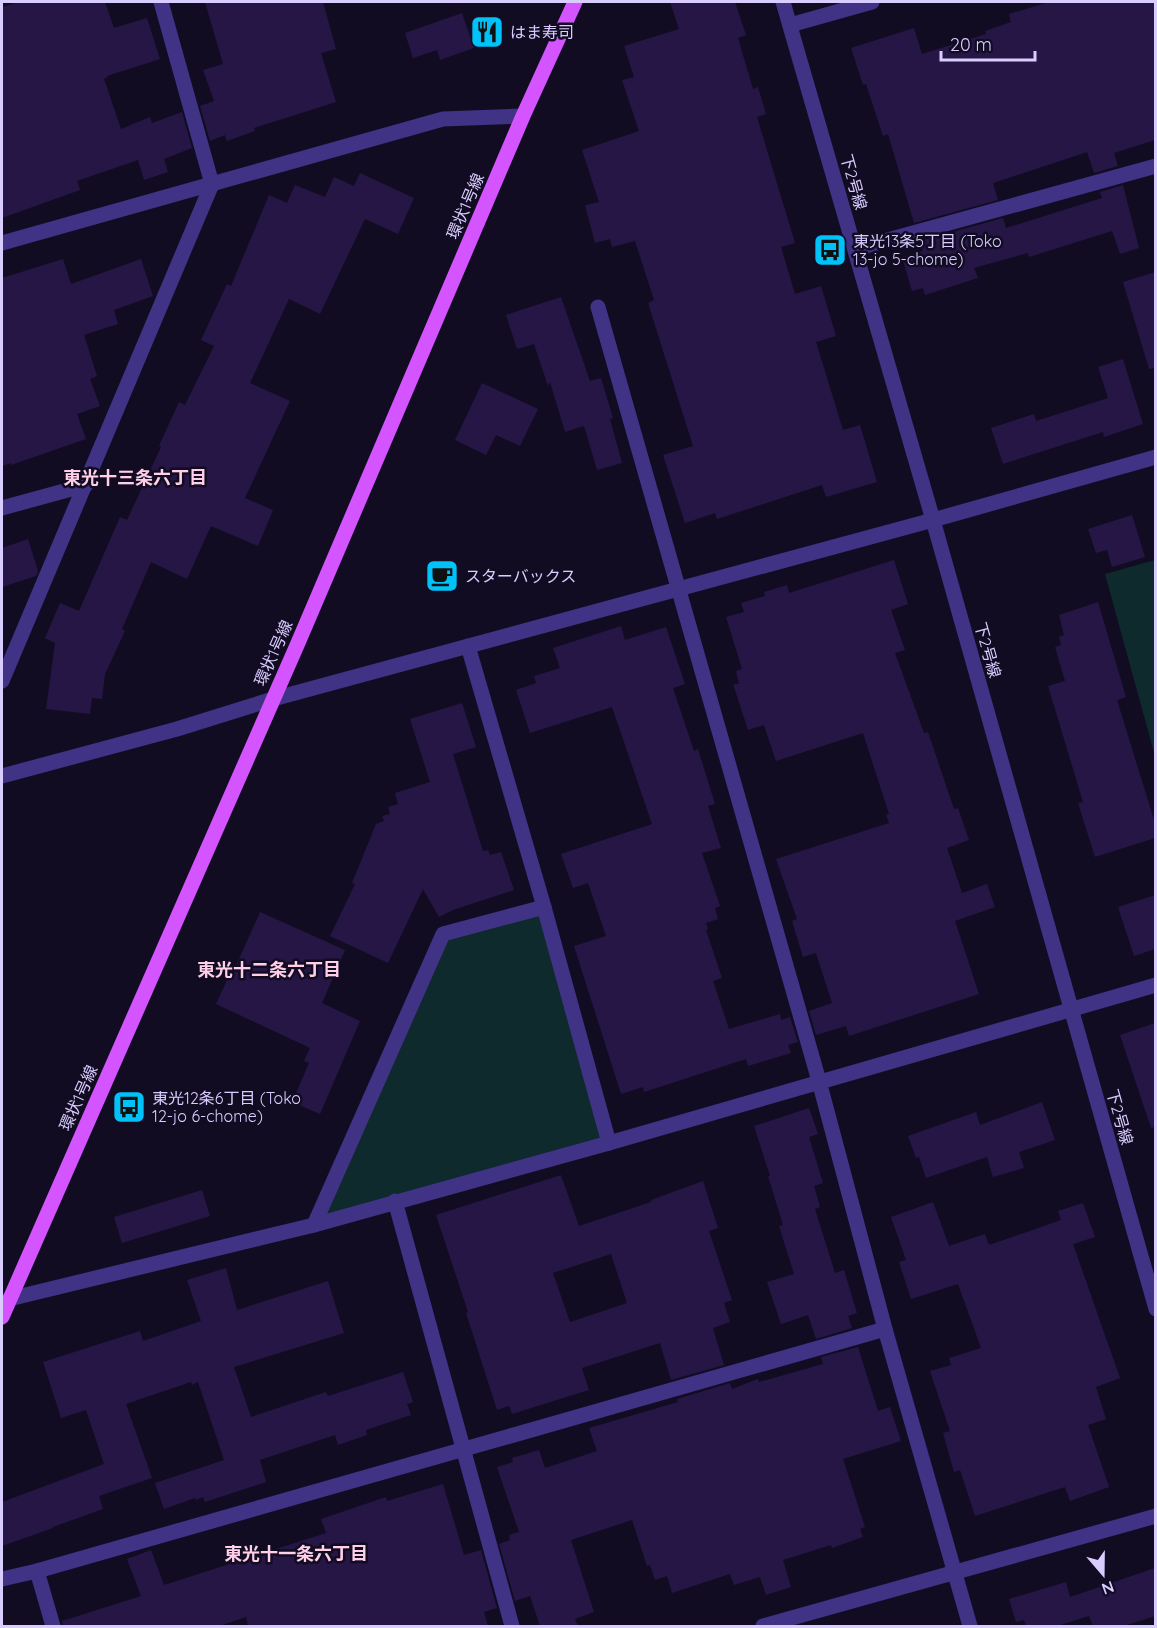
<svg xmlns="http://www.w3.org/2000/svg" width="1157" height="1628" viewBox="0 0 1157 1628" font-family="Quicksand,'Noto Sans JP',sans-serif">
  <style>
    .green { fill: #0e2a2d }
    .building { fill: #251645; fill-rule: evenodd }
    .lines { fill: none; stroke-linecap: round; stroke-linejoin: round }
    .minor { stroke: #403385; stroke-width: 15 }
    .major { stroke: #d454ff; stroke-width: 15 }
    .labels { text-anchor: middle; stroke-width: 5; stroke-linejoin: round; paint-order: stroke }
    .poi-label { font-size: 16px; fill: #d9cdff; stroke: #120c23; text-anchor: start }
    .street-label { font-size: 16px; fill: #d9cdff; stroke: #120c23 }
    .neighbourhood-label { font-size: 18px; font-weight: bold; fill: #ffcfe8; stroke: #120c23 }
  </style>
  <rect width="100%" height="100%" fill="#120c23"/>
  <g class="green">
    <polygon points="1155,560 1156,560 1155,756 1105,574"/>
    <polygon points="544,907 609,1143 314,1225 443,934"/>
  </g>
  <g class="building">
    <polygon points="19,2 105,2 114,28 147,18 160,59 107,76 107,77 104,79 121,129 150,117 152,123 182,112 192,148 164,159 168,172 144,180 138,160 77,181 80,190 2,218 2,7"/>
    <polygon points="205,2 323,2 336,49 321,53 336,102 254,128 255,131 227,141 225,135 210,141 200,106 214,101 203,70 223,64"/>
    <polygon points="670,2 735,2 746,35 738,38 753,89 758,87 766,114 757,117 795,243 781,247 795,294 821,286 836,336 816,342 843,430 860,425 877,482 826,497 822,485 717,519 715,513 685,523 663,455 693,446 648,303 654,300 635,241 612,247 610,239 595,243 585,205 599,202 582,150 639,131 622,80 634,77 624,46 679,29"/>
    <polygon points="1049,2 1155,2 1155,140 1114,153 1118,166 1094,173 1087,152 993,183 998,200 914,223 888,134 883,136 866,84 863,85 851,48 914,28 922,54 986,34 985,31 1011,22 1009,14"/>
    <polygon points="462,13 474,48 440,60 437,50 413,58 405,33"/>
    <polygon points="360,173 414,198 398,234 365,219 320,314 289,299 250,383 290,401 245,498 273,510 258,546 211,526 187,579 151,562 122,629 125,631 105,674 102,699 92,698 90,714 46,709 55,643 45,638 60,603 79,611 120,517 127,520 161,447 159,446 179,402 185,405 214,346 201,340 227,284 231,286 269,195 287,203 295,185 325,197 334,177 354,186"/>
    <polygon points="1123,185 1139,248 1120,254 1112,231 1029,257 1028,253 974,268 978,278 925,295 923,288 912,291 902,257 923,251 920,241 1003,218 1006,228 1102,198 1100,192"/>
    <polygon points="63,259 71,284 141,259 153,296 114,310 118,324 84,335 97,376 90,379 100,406 77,414 86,439 11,465 11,463 2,466 2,278"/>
    <polygon points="1155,272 1155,368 1149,369 1123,282"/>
    <polygon points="561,297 590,381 601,378 613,418 610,419 622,463 597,470 584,426 565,432 550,382 548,386 534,344 517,349 506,315"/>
    <polygon points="1123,359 1143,424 1104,437 1103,432 1003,464 991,428 1034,414 1036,421 1108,398 1098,367"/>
    <polygon points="482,383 538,409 520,446 496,435 486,455 455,440"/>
    <polygon points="1132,515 1145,557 1112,567 1107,550 1096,553 1088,529"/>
    <polygon points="28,539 38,571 36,576 2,587 2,548"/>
    <polygon points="894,560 908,604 891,610 905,650 895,653 924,733 928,732 954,809 958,808 969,840 947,848 962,893 987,884 995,907 955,921 979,994 849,1036 846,1026 816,1035 809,1011 832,1003 816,953 803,957 792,921 797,919 776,859 889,823 886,815 889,814 863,733 776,761 764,725 748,730 733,684 739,684 736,671 742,669 726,617 744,612 741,603 765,596 764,592 787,585 789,593"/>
    <polygon points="1098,602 1126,697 1117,700 1155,823 1155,838 1095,857 1078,803 1083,802 1048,686 1065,681 1055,647 1061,645 1059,637 1064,635 1059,615"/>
    <polygon points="621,626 625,640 666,627 685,684 673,688 694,751 698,749 715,804 708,806 721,848 702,853 720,906 715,908 718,919 706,923 708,929 706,930 722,978 713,981 729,1029 780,1014 781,1020 790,1017 798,1042 788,1045 791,1053 748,1066 746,1059 644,1092 643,1087 621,1094 574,946 606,936 588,883 573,888 561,854 652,824 612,707 530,733 516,690 536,683 534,676 560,668 553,648"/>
    <polygon points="462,703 476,747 453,754 483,851 488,850 490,855 501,852 514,890 453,910 439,917 423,889 388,963 330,936 355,884 352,883 376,824 384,821 382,816 390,814 388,807 398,804 395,793 430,782 410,719"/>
    <polygon points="1155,895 1155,949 1134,956 1118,907"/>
    <polygon points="260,912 345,950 322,1003 360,1021 320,1114 292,1102 309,1063 304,1061 310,1048 216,1004 232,969 234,970"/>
    <polygon points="1155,1023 1155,1127 1151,1128 1120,1035"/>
    <polygon points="1042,1102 1055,1140 1019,1152 1024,1168 993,1177 987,1157 926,1178 919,1157 916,1158 908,1136 976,1112 980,1125"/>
    <polygon points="809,1108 818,1134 809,1137 823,1183 814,1186 820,1207 815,1209 835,1273 844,1270 857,1313 848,1316 852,1328 816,1339 808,1315 781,1324 767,1282 794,1274 779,1226 783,1225 768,1176 770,1176 754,1126"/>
    <path d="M561 1175 579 1226 651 1202V1200L703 1181 718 1228 709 1231 732 1300 724 1303 730 1322 713 1328 724 1365 671 1380 660 1343 582 1368 589 1390 512 1414 509 1406 497 1410 466 1313 468 1312 436 1215ZM611 1254 627 1303 570 1322 553 1273Z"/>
    <polygon points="202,1190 210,1216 122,1243 114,1217"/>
    <polygon points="933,1202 949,1246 985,1234 989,1245 1061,1220 1058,1211 1083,1203 1095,1237 1073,1244 1120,1378 1096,1387 1106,1419 1088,1425 1109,1487 1070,1501 1065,1487 975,1516 960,1470 954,1472 943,1433 950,1431 930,1371 951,1365 949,1358 981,1348 958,1284 911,1299 899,1262 906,1260 891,1217"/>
    <polygon points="226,1268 237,1310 328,1281 344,1333 234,1367 251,1417 326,1392 328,1396 403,1372 413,1402 407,1404 411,1415 366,1430 367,1435 338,1445 335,1435 260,1460 266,1482 205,1502 203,1497 196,1500 195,1498 164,1509 155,1483 224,1460 198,1382 192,1385 191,1382 126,1404 152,1478 99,1496 103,1509 53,1527 53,1528 2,1546 2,1502 104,1464 86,1410 61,1418 43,1362 140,1331 143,1341 201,1321 187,1280"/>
    <polygon points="858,1347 878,1411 890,1407 901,1441 843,1459 865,1527 860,1529 863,1537 832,1548 831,1545 783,1560 791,1587 766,1595 760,1577 734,1585 730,1574 672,1593 667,1576 655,1580 650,1565 647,1566 632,1520 571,1540 594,1612 575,1619 578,1626 540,1626 530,1596 515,1601 499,1544 510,1540 509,1535 519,1532 497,1467 513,1462 512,1458 539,1450 545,1468 597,1451 589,1428 678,1402 677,1399 730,1383 732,1389 758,1379 759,1382 823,1364 821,1357"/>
    <polygon points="443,1484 464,1555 481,1550 497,1608 484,1612 488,1626 248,1626 246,1617 219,1626 63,1626 62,1621 141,1596 127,1559 151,1550 164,1585 326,1533 321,1519 386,1497 387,1501"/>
    <polygon points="1155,1568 1155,1616 1124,1626 1093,1626 1089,1616 1057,1626 1026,1626 1024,1620 1016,1622 1009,1599 1066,1582 1070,1597"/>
  </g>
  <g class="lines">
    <g class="minor">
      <polyline points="783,2 933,520 1156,1309"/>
      <polyline points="790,25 872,2"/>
      <polyline points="2,243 443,119 523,116"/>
      <polyline points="855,249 1156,166"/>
      <polyline points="598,307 819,1081 885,1329 970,1626"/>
      <polyline points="2,508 86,485"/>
      <polyline points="468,646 544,907 609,1143"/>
      <polyline points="2,681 212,184 161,2"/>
      <polyline points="2,776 177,729 273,699 933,520 1156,457"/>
      <polyline points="395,1201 512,1626"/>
      <polyline points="314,1225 443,934 544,907"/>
      <polyline points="9,1299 314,1225 609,1143 1156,985"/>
      <polyline points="37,1571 53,1626"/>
      <polyline points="2,1579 37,1571 885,1329"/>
      <polyline points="763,1626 1156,1516"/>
    </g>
    <polyline class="major" points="2,1317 298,643 523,116 575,2"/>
  </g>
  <defs>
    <g id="restaurant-square" transform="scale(1.725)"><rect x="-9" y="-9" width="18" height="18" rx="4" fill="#00c2f8" stroke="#120c23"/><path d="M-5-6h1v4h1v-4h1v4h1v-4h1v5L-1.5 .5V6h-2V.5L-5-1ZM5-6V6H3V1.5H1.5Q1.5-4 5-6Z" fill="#111"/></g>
    <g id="bus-square" transform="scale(1.725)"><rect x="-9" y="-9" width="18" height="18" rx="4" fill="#00c2f8" stroke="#120c23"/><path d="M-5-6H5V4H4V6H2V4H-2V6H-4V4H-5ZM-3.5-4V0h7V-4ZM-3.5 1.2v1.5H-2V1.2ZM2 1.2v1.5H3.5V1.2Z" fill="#111"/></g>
    <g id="cafe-square" transform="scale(1.725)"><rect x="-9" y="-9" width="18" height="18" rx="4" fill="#00c2f8" stroke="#120c23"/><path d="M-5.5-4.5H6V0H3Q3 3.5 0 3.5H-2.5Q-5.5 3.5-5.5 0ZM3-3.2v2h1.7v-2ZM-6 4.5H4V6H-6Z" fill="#111"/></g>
  </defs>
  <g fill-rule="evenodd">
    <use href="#restaurant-square" x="487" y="32"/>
    <use href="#bus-square" x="830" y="250"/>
    <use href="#cafe-square" x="442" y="576"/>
    <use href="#bus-square" x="129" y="1107"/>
  </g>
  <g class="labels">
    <g class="poi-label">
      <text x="510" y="38">はま寿司</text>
      <text x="853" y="247">東光13条5丁目 (Toko<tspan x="853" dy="18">13-jo 5-chome)</tspan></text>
      <text x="465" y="582">スターバックス</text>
      <text x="152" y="1104">東光12条6丁目 (Toko<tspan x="152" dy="18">12-jo 6-chome)</tspan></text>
    </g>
    <g class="street-label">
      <text transform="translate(854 182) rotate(74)" y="6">下2号線</text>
      <text transform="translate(465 206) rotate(-67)" y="6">環状1号線</text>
      <text transform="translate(988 650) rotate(74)" y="6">下2号線</text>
      <text transform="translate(273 653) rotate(-66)" y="6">環状1号線</text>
      <text transform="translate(78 1098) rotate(-66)" y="6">環状1号線</text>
      <text transform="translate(1120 1117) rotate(74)" y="6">下2号線</text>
    </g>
    <g class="neighbourhood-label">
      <text x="135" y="484">東光十三条六丁目</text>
      <text x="269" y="976">東光十二条六丁目</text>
      <text x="296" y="1560">東光十一条六丁目</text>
    </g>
  </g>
  <rect width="1157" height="1628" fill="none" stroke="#d9cdff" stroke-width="6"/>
  <g transform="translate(1103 1574) rotate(160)" stroke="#120c23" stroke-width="4.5" paint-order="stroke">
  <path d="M0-4.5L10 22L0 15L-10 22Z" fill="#d9cdff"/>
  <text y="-9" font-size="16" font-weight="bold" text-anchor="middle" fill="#d9cdff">N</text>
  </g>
  <path d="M941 51v9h94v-9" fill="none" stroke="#d9cdff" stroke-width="3"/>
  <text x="950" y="51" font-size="18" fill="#d9cdff" stroke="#120c23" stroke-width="4.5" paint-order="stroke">20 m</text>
</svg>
